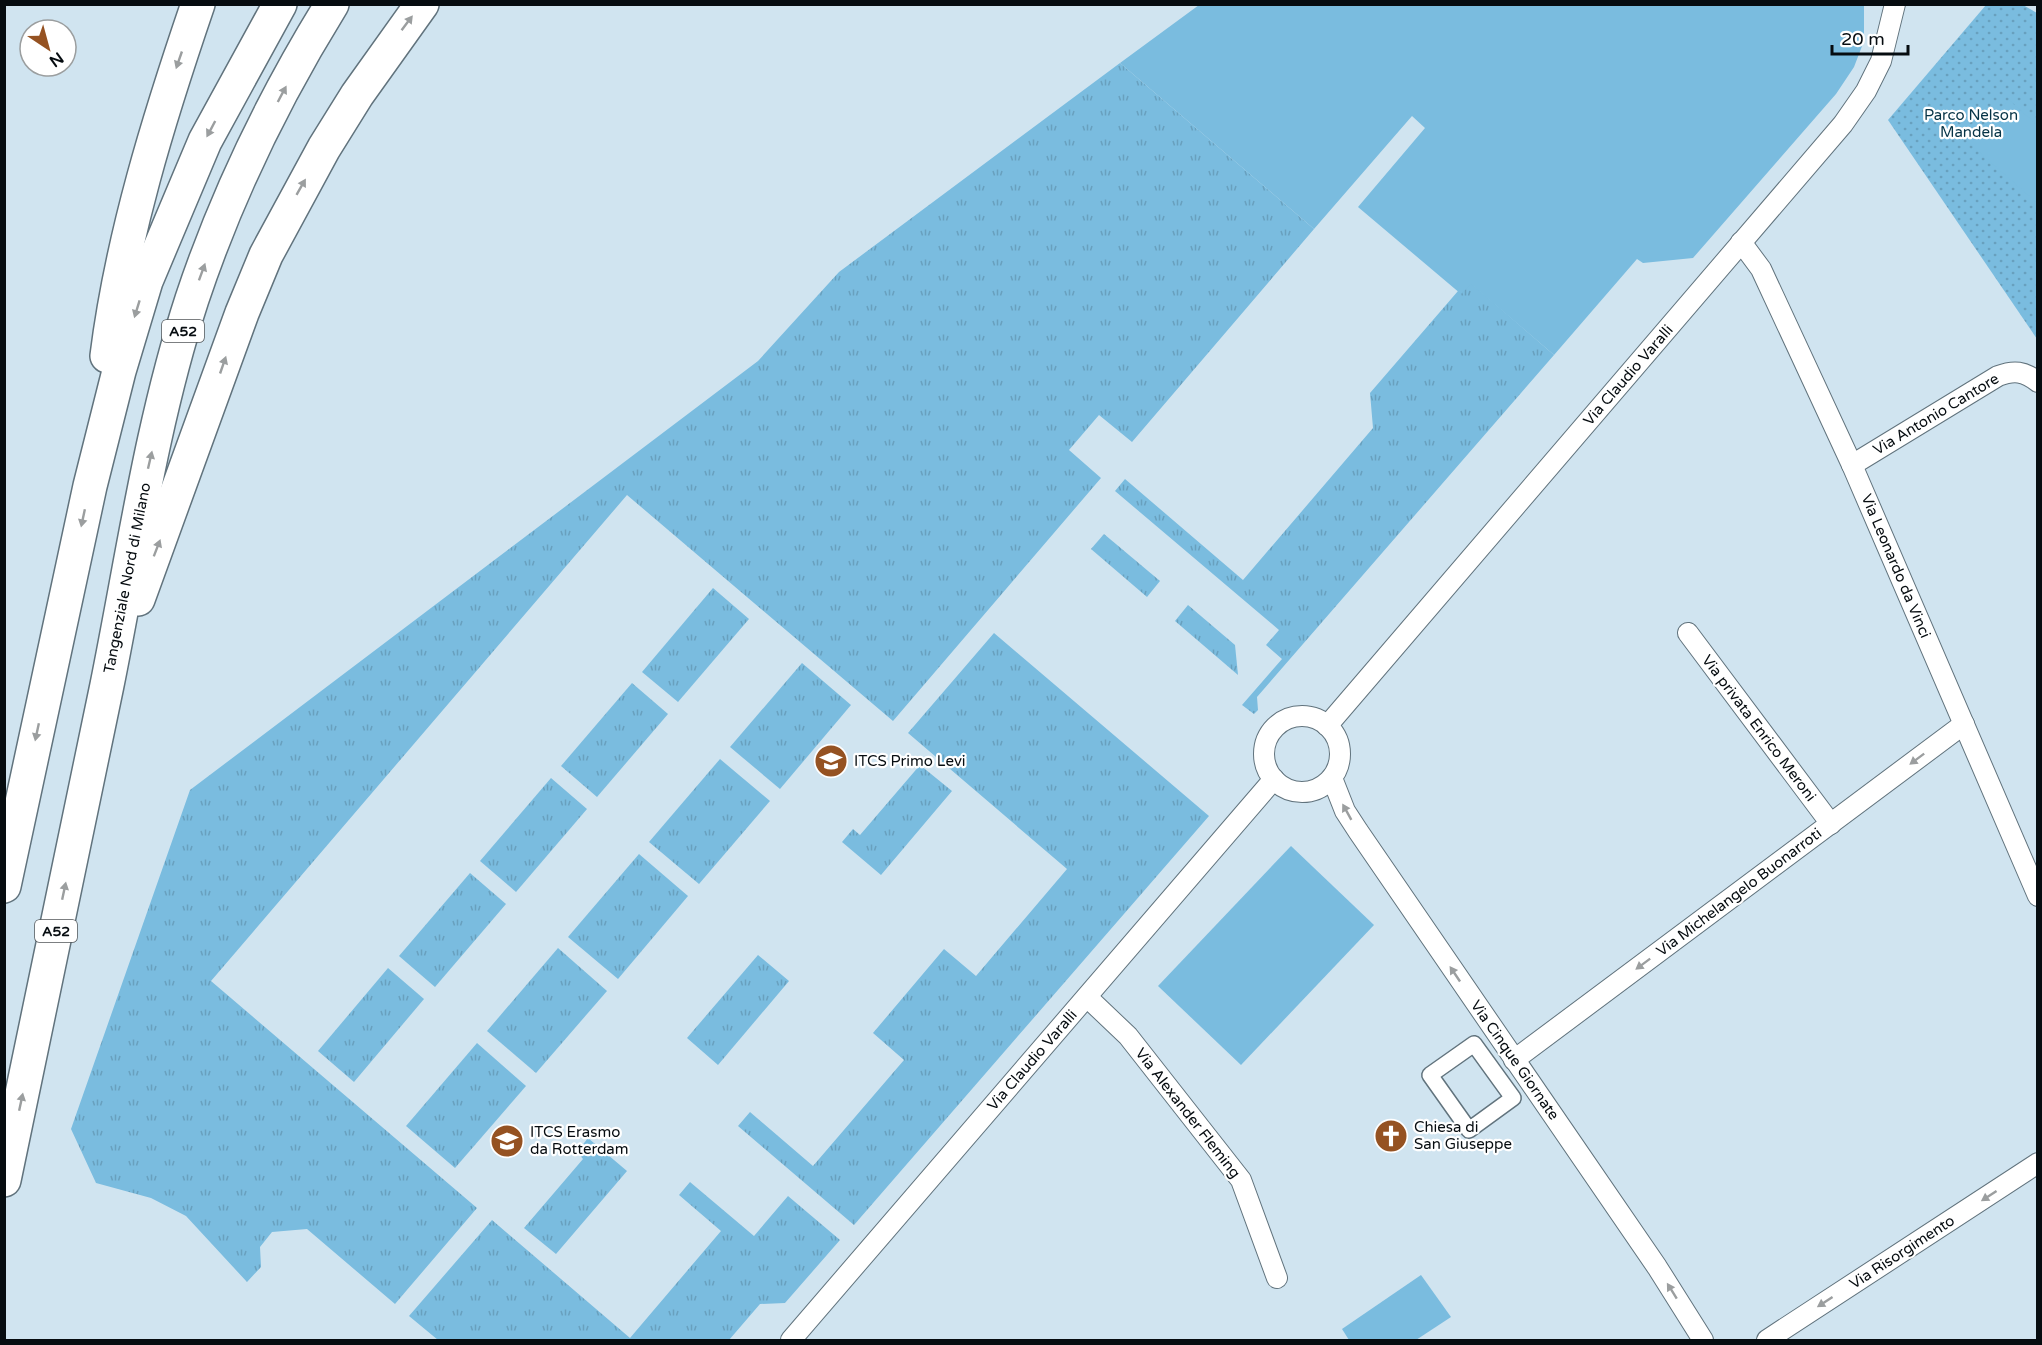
<svg xmlns="http://www.w3.org/2000/svg" width="2042" height="1345" viewBox="0 0 2042 1345" font-family="'Varela Round',sans-serif">
  <style>
    .grass { fill: url(#grass-tufts) }
    .park { fill: url(#park-dots) }
    .pitch { fill: #7abcdf }
    .lines { fill: none; stroke-linecap: round; stroke-linejoin: round }
    .pedestrian-casing { stroke: #61737d; stroke-width: 18 }
    .minor-casing { stroke: #61737d; stroke-width: 22 }
    .motorway-casing { stroke: #61737d; stroke-width: 36 }
    .pedestrian { stroke: #fff; stroke-width: 15 }
    .minor { stroke: #fff; stroke-width: 20 }
    .motorway { stroke: #fff; stroke-width: 33 }
    .oneway { fill: #9b9e9f }
    .labels { text-anchor: middle; stroke-width: 4.5; stroke-linejoin: round; paint-order: stroke }
    .shield { fill: #fff; stroke: #515558; stroke-width: 1.5 }
    .shield-label { font-size: 14px; font-weight: bold; fill: #060c10 }
    .park-label { font-size: 15px; fill: #063346; stroke: #fff }
    .street-label { font-size: 15px; fill: #060c10; stroke: #fff }
    .poi-label { font-size: 15px; fill: #060c10; stroke: #fff; text-anchor: start }
  </style>
  <defs>
    <pattern id="grass-tufts" width="24" height="20" patternUnits="userSpaceOnUse" patternTransform="scale(1.5)"><rect width="24" height="20" fill="#7abcdf"/><path d="M3 7l-1-3M5 7V3M7 7l1-3M15 17l-1-3M17 17v-4M19 17l1-3" fill="none" stroke="#68a0be"/></pattern>
    <pattern id="park-dots" width="8" height="8" patternUnits="userSpaceOnUse" patternTransform="scale(1.5)"><rect width="8" height="8" fill="#7abcdf"/><path d="M2 2h.1M6 6h.1" fill="none" stroke="#68a0be" stroke-width="1.8" stroke-linecap="round"/></pattern>
  </defs>
  <rect width="100%" height="100%" fill="#d0e4f0"/>
  <g class="grass">
    <polygon points="1120,63 1314,229 1132,442 1099,415 1069,450 1101,478 893,721 627,495 211,981 477,1208 395,1304 307,1229 272,1232 260,1247 261,1267 247,1282 186,1216 151,1198 96,1183 71,1129 190,790 758,361 839,272"/>
    <polygon points="1471,283 1554,355 1257,697 1258,710 1254,714 1242,705 1282,659 1266,645 1279,630 1115,491 1125,479 1243,580 1373,428 1370,393 1458,291"/>
    <polygon points="1104,534 1160,581 1147,597 1091,549"/>
    <polygon points="713,588 749,619 678,702 642,672"/>
    <polygon points="1188,605 1235,645 1238,675 1175,621"/>
    <polygon points="994,633 1209,816 854,1225 738,1126 750,1112 813,1166 904,1060 873,1033 944,949 976,976 1067,869 908,733"/>
    <polygon points="802,663 851,705 780,789 730,747"/>
    <polygon points="632,683 668,714 597,797 561,766"/>
    <polygon points="720,759 770,801 699,884 649,842"/>
    <polygon points="920,765 952,791 881,875 842,842 853,829 860,835"/>
    <polygon points="551,778 587,809 516,892 480,861"/>
    <polygon points="639,854 688,896 618,979 568,937"/>
    <polygon points="470,873 506,904 435,987 399,956"/>
    <polygon points="558,948 607,991 536,1073 487,1031"/>
    <polygon points="758,955 789,981 718,1065 687,1038"/>
    <polygon points="388,968 424,999 354,1082 318,1051"/>
    <polygon points="477,1043 526,1086 455,1168 406,1126"/>
    <polygon points="588,1138 627,1171 556,1254 524,1228 583,1159 577,1152"/>
    <polygon points="690,1182 754,1236 788,1196 840,1240 785,1303 760,1304 729,1340 438,1340 409,1316 492,1220 630,1338 721,1231 679,1195"/>
  </g>
  <polygon class="park" points="1986,5 2023,5 2037,13 2037,339 1888,120"/>
  <g class="pitch">
    <polygon points="1199,5 1864,5 1864,41 1854,67 1836,94 1693,258 1643,263 1637,259 1554,355 1471,284 1461,294 1358,207 1425,128 1412,116 1314,229 1120,63"/>
    <polygon points="2009,100 2037,125 2037,203 1970,144"/>
    <polygon points="1291,846 1374,925 1241,1065 1158,986"/>
    <polygon points="1421,1275 1451,1317 1416,1340 1349,1340 1342,1329"/>
  </g>
  <g class="lines">
    <g class="pedestrian-casing">
      <polygon id="pedestrian" points="1474,1044 1513,1098 1469,1130 1430,1075"/>
    </g>
    <g class="minor-casing">
      <g id="minor">
        <polyline points="1741,242 1761,269 1852,465 2038,896"/>
        <path d="M1852 465 1998 376C2014 370 2024 371 2038 382"/>
        <polyline points="1688,633 1831,824"/>
        <circle cx="1302" cy="754" r="38"/>
        <polyline points="1327,726 1843,124 1866,91 1881,61 1895,4"/>
        <polyline points="1332,778 1345,811 1358,831 1657,1267 1703,1340"/>
        <polyline points="1087,997 1128,1036 1241,1180 1277,1278"/>
        <polyline points="1514,1060 1964,724"/>
        <polyline points="791,1340 1274,779"/>
        <polyline points="1767,1340 2038,1163"/>
      </g>
    </g>
    <g class="motorway-casing">
      <g id="motorway">
        <path d="M107 356C122 237 159 118 198 4"/>
        <polyline points="138,599 242,313 266,255 324,148 357,95 422,4"/>
        <polyline points="4,886 90,486 119,371 146,281 205,141 280,4"/>
        <path d="M4 1180C39 1015 74 850 107 685 133 556 151 425 192 299 226 197 275 96 332 4"/>
      </g>
    </g>
    <use href="#pedestrian" class="pedestrian"/>
    <use href="#minor" class="minor"/>
    <use href="#motorway" class="motorway"/>
  </g>
  <defs><path id="oneway-solid" d="M-6-.8H1V-3.2L6.5 0L1 3.2V.8H-6Z" transform="scale(1.5)"/></defs>
  <g class="oneway">
    <use href="#oneway-solid" transform="translate(407 23) rotate(-53)"/>
    <use href="#oneway-solid" transform="translate(179 60) rotate(109)"/>
    <use href="#oneway-solid" transform="translate(282 94) rotate(-62)"/>
    <use href="#oneway-solid" transform="translate(211 129) rotate(118)"/>
    <use href="#oneway-solid" transform="translate(301 187) rotate(-60)"/>
    <use href="#oneway-solid" transform="translate(202 272) rotate(-70)"/>
    <use href="#oneway-solid" transform="translate(137 309) rotate(107)"/>
    <use href="#oneway-solid" transform="translate(223 365) rotate(-71)"/>
    <use href="#oneway-solid" transform="translate(150 460) rotate(-77)"/>
    <use href="#oneway-solid" transform="translate(83 518) rotate(102)"/>
    <use href="#oneway-solid" transform="translate(157 548) rotate(-69)"/>
    <use href="#oneway-solid" transform="translate(37 732) rotate(102)"/>
    <use href="#oneway-solid" transform="translate(1917 759) rotate(143)"/>
    <use href="#oneway-solid" transform="translate(1347 812) rotate(-119)"/>
    <use href="#oneway-solid" transform="translate(64 891) rotate(-78)"/>
    <use href="#oneway-solid" transform="translate(1643 964) rotate(143)"/>
    <use href="#oneway-solid" transform="translate(1455 974) rotate(-124)"/>
    <use href="#oneway-solid" transform="translate(21 1102) rotate(-78)"/>
    <use href="#oneway-solid" transform="translate(1989 1196) rotate(147)"/>
    <use href="#oneway-solid" transform="translate(1672 1291) rotate(-122)"/>
    <use href="#oneway-solid" transform="translate(1825 1302) rotate(147)"/>
  </g>
  <defs>
    <g id="school-disc" transform="scale(1.725)"><circle r="9.5" fill="#955222" stroke="#fff"/><path d="M0-5L7-2L0 1L-7-2ZM-4 1L0 2.5L4 1V4Q0 6-4 4Z" fill="#fff"/></g>
    <g id="church-disc" transform="scale(1.725)"><circle r="9.5" fill="#955222" stroke="#fff"/><path d="M-1.2-6h2.4v3.5h3.3v2.4h-3.3V6h-2.4V-.1h-3.3v-2.4h3.3Z" fill="#fff"/></g>
  </defs>
  <g fill-rule="evenodd">
    <use href="#school-disc" x="831" y="761"/>
    <use href="#church-disc" x="1391" y="1136"/>
    <use href="#school-disc" x="507" y="1141"/>
  </g>
  <g class="labels">
    <g class="shield">
      <rect x="162" y="320" width="42" height="22" rx="4.5"/>
      <rect x="35" y="920" width="42" height="22" rx="4.5"/>
    </g>
    <g class="shield-label">
      <text x="183" y="336">A52</text>
      <text x="56" y="936">A52</text>
    </g>
    <g class="park-label">
      <text x="1971" y="120">Parco Nelson<tspan x="1971" dy="17">Mandela</tspan></text>
    </g>
    <g class="street-label">
      <text transform="translate(1628 375) rotate(-49)" y="5">Via Claudio Varalli</text>
      <text transform="translate(1936 414) rotate(-31)" y="5">Via Antonio Cantore</text>
      <text transform="translate(1896 566) rotate(67)" y="5">Via Leonardo da Vinci</text>
      <text transform="translate(127 578) rotate(-79)" y="5">Tangenziale Nord di Milano</text>
      <text transform="translate(1759 728) rotate(53)" y="5">Via privata Enrico Meroni</text>
      <text transform="translate(1739 892) rotate(-37)" y="5">Via Michelangelo Buonarroti</text>
      <text transform="translate(1032 1060) rotate(-49)" y="5">Via Claudio Varalli</text>
      <text transform="translate(1515 1060) rotate(55)" y="5">Via Cinque Giornate</text>
      <text transform="translate(1188 1113) rotate(52)" y="5">Via Alexander Fleming</text>
      <text transform="translate(1902 1252) rotate(-33)" y="5">Via Risorgimento</text>
    </g>
    <g class="poi-label">
      <text x="854" y="766">ITCS Primo Levi</text>
      <text x="1414" y="1132">Chiesa di<tspan x="1414" dy="17">San Giuseppe</tspan></text>
      <text x="530" y="1137">ITCS Erasmo<tspan x="530" dy="17">da Rotterdam</tspan></text>
    </g>
  </g>
  <rect width="2042" height="1345" fill="none" stroke="#060c10" stroke-width="12"/>
  <g transform="translate(48 48) rotate(144)"><circle r="28" fill="#ffffff" stroke="#9b9e9f" stroke-width="1.5"/>
  <path d="M0-4.5L10 22L0 15L-10 22Z" fill="#955222"/>
  <text y="-9" font-size="16" font-weight="bold" text-anchor="middle" fill="#060c10">N</text>
  </g>
  <path d="M1832 45v9h76v-9" fill="none" stroke="#060c10" stroke-width="3"/>
  <text x="1841" y="45" font-size="18" fill="#060c10" stroke="#ffffff" stroke-width="4.5" paint-order="stroke">20 m</text>
</svg>
